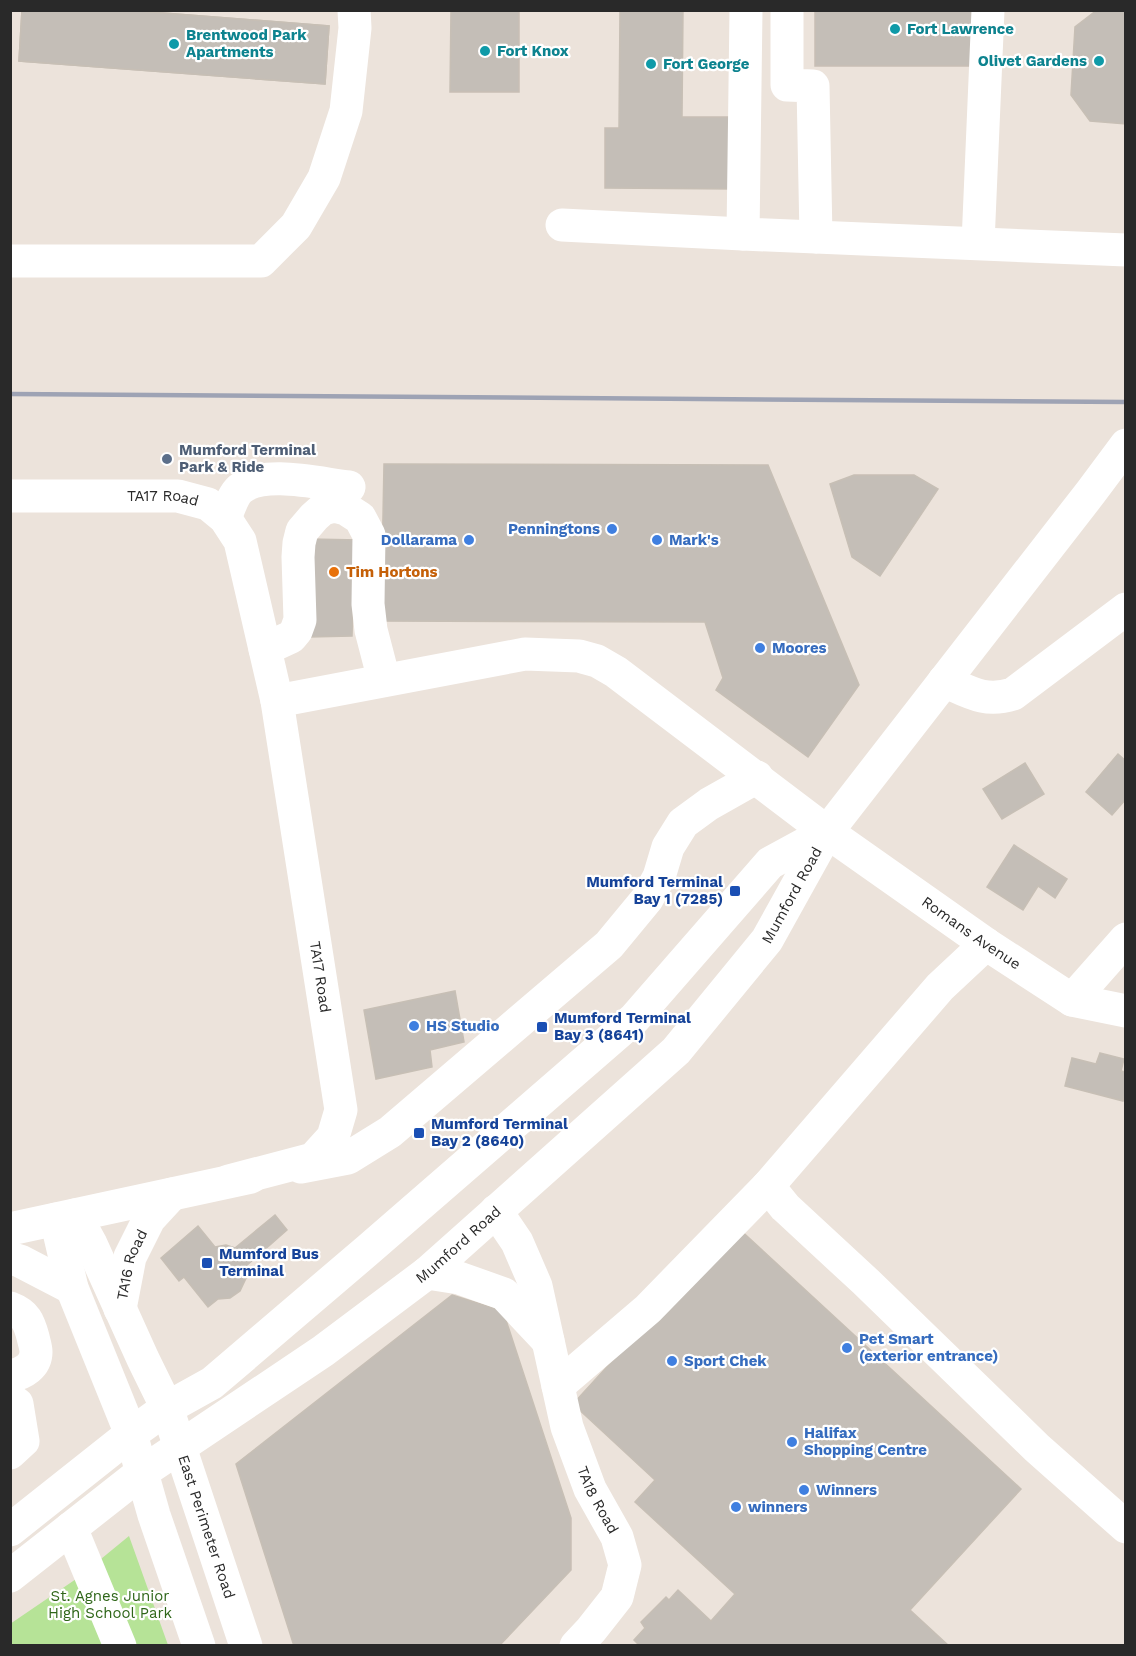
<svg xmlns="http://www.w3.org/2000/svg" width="1136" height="1656" viewBox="0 0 1136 1656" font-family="'Work Sans',sans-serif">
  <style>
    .green { fill: #b6e397 }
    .building { fill: #c4beb7; stroke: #c7bfb5; stroke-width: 1.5 }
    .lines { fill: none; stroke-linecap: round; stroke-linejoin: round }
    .minor { stroke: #fff; stroke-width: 33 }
    .rail { stroke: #9ea3b4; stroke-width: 4.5 }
    .culture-dot { fill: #0f9aa8; stroke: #fff; stroke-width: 2 }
    .service-dot { fill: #5c6f8a; stroke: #fff; stroke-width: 2 }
    .shop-dot { fill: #3f7fe0; stroke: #fff; stroke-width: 2 }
    .food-dot { fill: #e8710a; stroke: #fff; stroke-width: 2 }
    .transit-dot { fill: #1a4fb4; stroke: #fff; stroke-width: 2 }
    .labels { text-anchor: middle; stroke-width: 4.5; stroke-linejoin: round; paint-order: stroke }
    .culture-label { font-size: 15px; font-weight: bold; fill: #0d838f; stroke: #fff; text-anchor: start }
    .service-label { font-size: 15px; font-weight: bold; fill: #4e5e75; stroke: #fff; text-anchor: start }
    .street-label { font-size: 15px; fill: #292929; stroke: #fff }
    .shop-label { font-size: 15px; font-weight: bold; fill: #366cbe; stroke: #fff; text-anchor: start }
    .food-label { font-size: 15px; font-weight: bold; fill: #c56008; stroke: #fff; text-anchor: start }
    .transit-label { font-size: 15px; font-weight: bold; fill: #164399; stroke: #fff; text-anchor: start }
    .park-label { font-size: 15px; fill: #2f6619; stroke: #fff }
  </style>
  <rect width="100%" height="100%" fill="#ece3db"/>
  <polygon class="green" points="129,1536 168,1645 11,1645 10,1624 79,1577"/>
  <g class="building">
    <polygon points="22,10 125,10 329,26 325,84 19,61"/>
    <polygon points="22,10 125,10 329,26 325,84 19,61"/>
    <polygon points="451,10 519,10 519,92 450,92"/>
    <polygon points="620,10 683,10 682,117 735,117 734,189 605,188 605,128 619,128"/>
    <polygon points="815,10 976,10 970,66 815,66"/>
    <polygon points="1097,10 1126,10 1126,124 1090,121 1071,95 1075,27"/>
    <polygon points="384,464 768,465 859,685 808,757 716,690 723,678 705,622 381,621"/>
    <polygon points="854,475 914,475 938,489 880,576 852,557 830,484"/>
    <polygon points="309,539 359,540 353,605 352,636 309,637"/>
    <polygon points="1118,754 1126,761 1126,799 1112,815 1086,792"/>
    <polygon points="1025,763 1044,794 1002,819 983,789"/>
    <polygon points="1014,845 1067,879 1055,898 1038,886 1023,910 987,887"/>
    <polygon points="455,991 464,1042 430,1050 432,1067 376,1079 364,1010"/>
    <polygon points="1100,1053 1124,1059 1121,1071 1126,1072 1126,1091 1123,1101 1065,1086 1072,1058 1096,1064"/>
    <polygon points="275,1215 287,1230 246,1266 247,1276 240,1291 230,1298 218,1299 208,1307 184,1277 179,1281 161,1258 198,1226 215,1247 226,1245 235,1248"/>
    <polygon points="736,1226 1021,1489 910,1610 949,1646 640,1646 634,1640 645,1628 641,1622 666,1597 669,1600 678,1590 711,1621 735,1594 635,1502 655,1480 573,1404"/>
    <polygon points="452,1295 503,1311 571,1518 571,1570 499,1646 294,1646 236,1464"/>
  </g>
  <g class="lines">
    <g class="minor">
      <polyline points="746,10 743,234 1126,250"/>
      <polyline points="787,10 787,85 813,86 816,237"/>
      <polyline points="562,225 743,234"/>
      <polyline points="978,243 988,10"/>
      <polyline points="10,261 261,261 296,226 324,178 346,111 355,28 354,10"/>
      <path id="s1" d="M10 496H178L208 504 225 518 240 541 277 701 341 1110 333 1137 313 1159 229 1181"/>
      <path d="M225 518C229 509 233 495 240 489 263 469 321 484 349 487"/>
      <polyline points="265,649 291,637 296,631 300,620 298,557 299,543 302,531 314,517 323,509 334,506 346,509 360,518 369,535 368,604 371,630 384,680"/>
      <path d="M944 681C969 692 985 703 1013 694L1126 609"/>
      <path id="s2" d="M277 701 525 654 579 656 597 661 616 672 827 832 986 944 1072 1000 1126 1011"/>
      <polyline points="1072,1000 1126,939"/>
      <polyline points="301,1167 348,1158 390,1132 609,945 647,899 659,877 668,847 683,823 709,804 757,777"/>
      <polyline points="768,1186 785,1207 865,1281 1037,1448 1126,1527"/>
      <path id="s3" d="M496 1211 517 1242 536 1286 567 1427 590 1489 617 1537 625 1565 617 1597 591 1630 576 1646"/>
      <path id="s4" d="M75 1215 91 1244 143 1359 167 1408 246 1646"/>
      <polyline points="56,1219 72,1288 131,1434 154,1515 199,1646"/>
      <polyline points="10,1229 251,1177"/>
      <polyline points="10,1258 20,1261 72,1288"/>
      <polyline points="427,1273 459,1278 504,1294 548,1341"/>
      <path d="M10 1308C26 1314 29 1322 33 1337 34 1342 36 1347 36 1352 36 1366 23 1374 10 1376"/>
      <path id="s5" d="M120 1309 130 1257 149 1219 172 1194"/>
      <polyline points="558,1386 648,1309 768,1186 940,987 986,944"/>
      <polyline points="10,1399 17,1404 23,1441 10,1453"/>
      <polyline points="71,1528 120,1646"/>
      <polyline points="10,1530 131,1434 167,1408 212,1383 369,1249 634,1019 770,863 827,832"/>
      <path id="s6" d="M10 1576 141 1473 323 1351 427 1273 676 1051 767 940 827 832 1091 492 1126 445"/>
    </g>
    <polyline class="rail" points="10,394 1126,402"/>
  </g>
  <g class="culture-dot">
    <circle cx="895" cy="29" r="6"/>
    <circle cx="174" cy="44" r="6"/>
    <circle cx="485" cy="51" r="6"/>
    <circle cx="1099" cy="61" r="6"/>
    <circle cx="651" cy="64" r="6"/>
  </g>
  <circle class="service-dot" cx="167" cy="459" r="6"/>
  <g class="shop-dot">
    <circle cx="612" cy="529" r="6"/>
    <circle cx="469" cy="540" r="6"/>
    <circle cx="657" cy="540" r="6"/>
    <circle cx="760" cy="648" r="6"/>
    <circle cx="414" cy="1026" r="6"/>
    <circle cx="847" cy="1348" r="6"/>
    <circle cx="672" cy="1361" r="6"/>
    <circle cx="792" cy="1442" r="6"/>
    <circle cx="804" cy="1490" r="6"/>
    <circle cx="736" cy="1507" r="6"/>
  </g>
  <circle class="food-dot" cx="334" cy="572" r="6"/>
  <g class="transit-dot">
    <rect x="729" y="885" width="12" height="12" rx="3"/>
    <rect x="536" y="1021" width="12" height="12" rx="3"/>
    <rect x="413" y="1127" width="12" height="12" rx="3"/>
    <rect x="201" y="1257" width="12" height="12" rx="3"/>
  </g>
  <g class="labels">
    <g class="culture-label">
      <text x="907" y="34">Fort Lawrence</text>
      <text x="186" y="40">Brentwood Park<tspan x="186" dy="17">Apartments</tspan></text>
      <text x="497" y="56">Fort Knox</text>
      <text x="1087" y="66" text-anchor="end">Olivet Gardens</text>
      <text x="663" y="69">Fort George</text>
    </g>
    <g class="service-label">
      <text x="179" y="455">Mumford Terminal<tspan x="179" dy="17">Park &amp; Ride</tspan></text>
    </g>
    <g class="street-label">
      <text dy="5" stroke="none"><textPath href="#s1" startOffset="153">TA17 Road</textPath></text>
      <text dy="5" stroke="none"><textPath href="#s6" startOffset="1044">Mumford Road</textPath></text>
      <text dy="5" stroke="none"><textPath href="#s2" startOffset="788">Romans Avenue</textPath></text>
      <text dy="5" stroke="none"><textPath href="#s1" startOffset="692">TA17 Road</textPath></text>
      <text dy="5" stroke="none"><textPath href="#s6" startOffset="558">Mumford Road</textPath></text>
      <text dy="5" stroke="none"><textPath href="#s5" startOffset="46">TA16 Road</textPath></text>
      <text dy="5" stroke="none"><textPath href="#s3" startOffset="309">TA18 Road</textPath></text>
      <text dy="5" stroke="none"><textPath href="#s4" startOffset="339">East Perimeter Road</textPath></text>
    </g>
    <g class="shop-label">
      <text x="600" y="534" text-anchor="end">Penningtons</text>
      <text x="457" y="545" text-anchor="end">Dollarama</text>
      <text x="669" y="545">Mark's</text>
      <text x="772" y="653">Moores</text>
      <text x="426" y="1031">HS Studio</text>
      <text x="859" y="1344">Pet Smart<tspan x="859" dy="17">(exterior entrance)</tspan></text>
      <text x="684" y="1366">Sport Chek</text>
      <text x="804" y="1438">Halifax<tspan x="804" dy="17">Shopping Centre</tspan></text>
      <text x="816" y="1495">Winners</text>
      <text x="748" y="1512">winners</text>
    </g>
    <g class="food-label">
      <text x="346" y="577">Tim Hortons</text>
    </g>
    <g class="transit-label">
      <text x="723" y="887" text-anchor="end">Mumford Terminal<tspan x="723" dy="17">Bay 1 (7285)</tspan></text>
      <text x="554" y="1023">Mumford Terminal<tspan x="554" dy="17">Bay 3 (8641)</tspan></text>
      <text x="431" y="1129">Mumford Terminal<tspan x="431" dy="17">Bay 2 (8640)</tspan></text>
      <text x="219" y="1259">Mumford Bus<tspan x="219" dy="17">Terminal</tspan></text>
    </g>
    <g class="park-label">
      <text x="110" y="1601">St. Agnes Junior<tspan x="110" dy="17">High School Park</tspan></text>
    </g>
  </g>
  <rect width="1136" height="1656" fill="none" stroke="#292929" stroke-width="24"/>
</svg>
